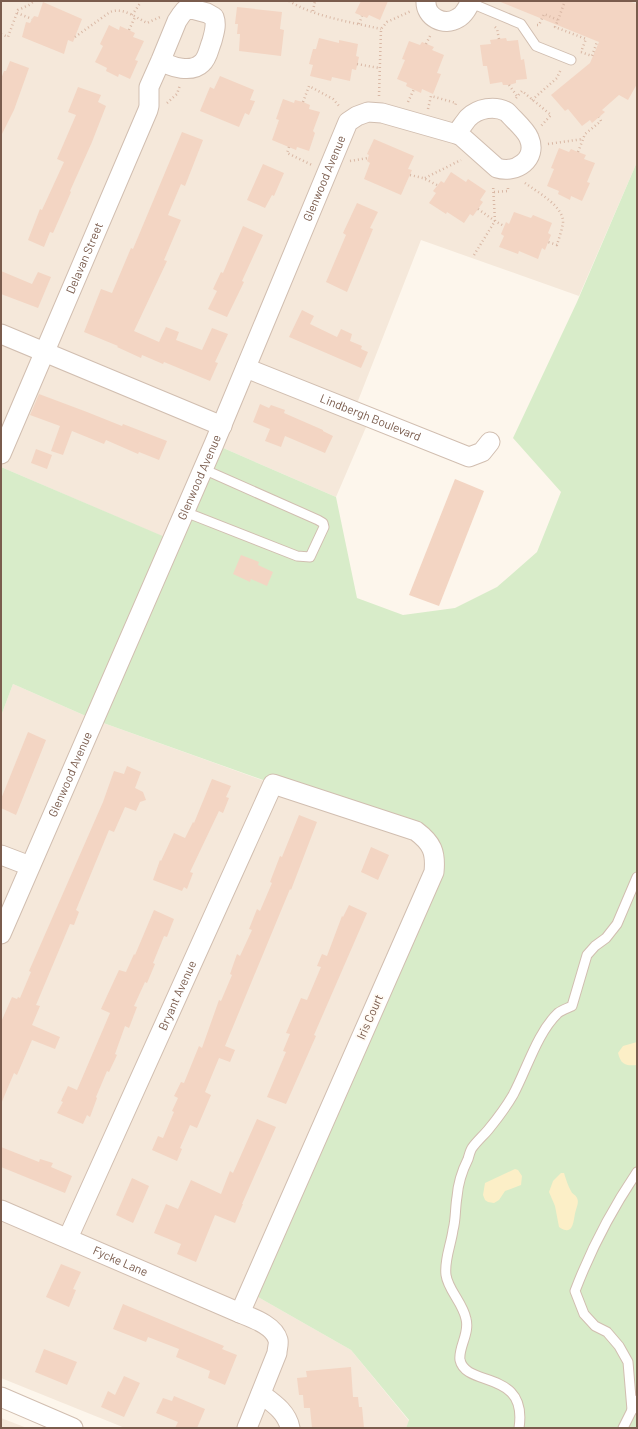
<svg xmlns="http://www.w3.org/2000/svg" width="638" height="1429" viewBox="0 0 638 1429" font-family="Barlow,sans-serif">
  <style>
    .residential { fill: #f5e8da }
    .green { fill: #d8ecc9 }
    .sand { fill: #fcefc7 }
    .building { fill: #f3d5c3 }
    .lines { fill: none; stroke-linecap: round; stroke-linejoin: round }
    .lane-casing { stroke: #d1beb0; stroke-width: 11 }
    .street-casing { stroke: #d1beb0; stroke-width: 21 }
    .path { stroke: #d9b8a5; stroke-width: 2.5; stroke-dasharray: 1 3; stroke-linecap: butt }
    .lane { stroke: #fff; stroke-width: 9 }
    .street { stroke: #fff; stroke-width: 19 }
    .labels { text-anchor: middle; stroke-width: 3.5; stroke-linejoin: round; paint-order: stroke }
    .street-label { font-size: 12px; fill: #7a5c4d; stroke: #fffaf3 }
  </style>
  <rect width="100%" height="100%" fill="#fdf6ec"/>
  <g class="residential">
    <polygon points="1,1 637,1 637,162 579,296 421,240 354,411 370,418 336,497 214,444 173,541 1,467"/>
    <polygon points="13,684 95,720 273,784 416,831 435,860 249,1292 351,1350 409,1421 406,1428 257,1428 260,1395 236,1428 125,1428 1,1378 1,716"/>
    <polygon points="1,1417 1,1418 27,1428 1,1428"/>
  </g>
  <polygon class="green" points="637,162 637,1428 406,1428 409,1420 351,1350 249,1292 434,872 425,838 95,720 13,684 1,716 1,467 172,540 214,444 336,497 357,598 403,615 455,608 497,587 537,552 561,492 513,438 577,302"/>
  <g class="sand">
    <path d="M637 1042V1065C626 1066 621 1065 618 1053L623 1046Z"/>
    <polygon points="515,1169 518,1170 522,1176 521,1185 505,1191 499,1200 494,1203 488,1202 485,1200 483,1195 485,1183"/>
    <path d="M561 1173H564C566 1179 568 1186 571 1191 572 1194 576 1195 577 1198 579 1202 577 1206 576 1210 573 1218 575 1238 559 1227L555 1206 549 1192 553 1181Z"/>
  </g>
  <g class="building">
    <polygon points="361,1 388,1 380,20 369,15 367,18 355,13"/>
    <polygon points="498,1 628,1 637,4 637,84 628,100 619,95 602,110 605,112 592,123 590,120 582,126 568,109 565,111 551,95 590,63 599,42"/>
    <polygon points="43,2 82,19 73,42 68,40 64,54 22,37 26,22 30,23 34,16 38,17"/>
    <polygon points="237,7 282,12 280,29 284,30 281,56 239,51 240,34 237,34 238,24 235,24"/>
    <polygon points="109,25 119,30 120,26 135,33 133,37 144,41 135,60 138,61 130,79 119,74 118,77 106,71 107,68 95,62 103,46 100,44"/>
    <polygon points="319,38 339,43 339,40 358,44 356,56 359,57 356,70 352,69 350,81 332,77 331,81 310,76 313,65 309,64 313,49 316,49"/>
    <polygon points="506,38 507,41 518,40 521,60 524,59 527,79 516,80 516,83 509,85 503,85 502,82 490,84 487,66 483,66 480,45 491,44 490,40"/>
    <polygon points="409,41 420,45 422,42 434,47 432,50 444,55 437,73 441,74 433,94 422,89 421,93 406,86 407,83 397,79 405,60 402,59"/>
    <polygon points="10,61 29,68 14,110 1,136 1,79 4,71 6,71"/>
    <polygon points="220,76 254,90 250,100 255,101 249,115 245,113 239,127 200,111 210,87 214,89"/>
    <polygon points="78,87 101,95 98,102 106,106 92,142 70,191 71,192 53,233 50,232 44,247 28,240 40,209 42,210 64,162 57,159 76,115 68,112"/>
    <polygon points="283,99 294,103 295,100 303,102 310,105 309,109 320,112 313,131 315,133 309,151 297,147 296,150 272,140 279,120 276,119"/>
    <polygon points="182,132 203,140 185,186 181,184 168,215 181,220 164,260 167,261 134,331 159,342 166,327 179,332 176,340 202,350 212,328 228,334 215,362 218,363 210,381 164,362 163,364 142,355 141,358 117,347 118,346 84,332 101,289 112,293 131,248 133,249"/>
    <polygon points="374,139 414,156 408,169 412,170 401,195 364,179 370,163 367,161 369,155 367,154"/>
    <polygon points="559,148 569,152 571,149 578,152 586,155 584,159 595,163 587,182 590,183 582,201 571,196 570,200 558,194 559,191 547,186 554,169 551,168"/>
    <polygon points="263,164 284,173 274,196 272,195 265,208 247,200"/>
    <polygon points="451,172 466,182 468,179 486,191 480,200 483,202 473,216 470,214 464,223 447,212 446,214 429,203 436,193 433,191 441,181 444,183"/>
    <polygon points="357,203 378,212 370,228 373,229 347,292 326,282 346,235 343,233"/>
    <polygon points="514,212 531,218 533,215 552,223 548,233 551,235 545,250 542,248 538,259 519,251 518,254 499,247 504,236 501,234 506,222 509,224"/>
    <polygon points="243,226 263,235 242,281 244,282 227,317 208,309 217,291 213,289 221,272 223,273"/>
    <polygon points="1,271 32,284 38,272 51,277 38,308 1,294"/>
    <polygon points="302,310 314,316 310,324 337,337 341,329 352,334 350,341 362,346 361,349 368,352 361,368 289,337"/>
    <polygon points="39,394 87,412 122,426 123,424 167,441 159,460 139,452 138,454 106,440 104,444 72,431 63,455 51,451 60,426 30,415"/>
    <polygon points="260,404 269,408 271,405 285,410 284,413 323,430 323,431 333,436 325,453 285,436 281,447 265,441 270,429 253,422"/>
    <polygon points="36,449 52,455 47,469 31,463"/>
    <polygon points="455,479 484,491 439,606 409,595"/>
    <polygon points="241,555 259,562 258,565 273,572 267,586 251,579 250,582 233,574"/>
    <polygon points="28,732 46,740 16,815 1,808 1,799"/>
    <polygon points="127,766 141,772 135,788 143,792 146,800 140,802 136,811 125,807 114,832 109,830 76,910 79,912 74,925 70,924 36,1005 40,1006 32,1025 60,1037 55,1049 32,1040 17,1075 14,1073 1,1104 1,1022 12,997 17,999 18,997 20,998 31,972 29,971 103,802 114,771 124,774"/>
    <polygon points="212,779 231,786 226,797 229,798 223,813 219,811 190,872 193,873 187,889 184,887 182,891 153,880 160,860 161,861 174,833 185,838 193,822 194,823"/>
    <polygon points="299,815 317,822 291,890 290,889 225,1046 235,1050 230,1062 219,1058 205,1092 211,1095 197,1128 190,1125 180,1148 182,1149 177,1161 152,1150 158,1136 163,1138 174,1112 172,1111 178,1098 174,1096 181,1082 184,1083 199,1046 202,1048 219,1000 221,1001 232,975 230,974 237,954 240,956 252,930 249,929 257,909 260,911 272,883 270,882 280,856 282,857"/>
    <polygon points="371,847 389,855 378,880 361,872"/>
    <polygon points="349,905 367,913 314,1035 316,1036 286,1104 267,1097 286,1052 283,1051 290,1034 286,1033 301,998 307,1000 321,967 317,966 322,954 327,956 342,916 343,917"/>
    <polygon points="154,910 174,919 167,937 164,936 153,963 155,964 147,983 145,982 134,1006 137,1007 129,1028 125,1026 115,1054 117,1055 109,1072 107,1071 96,1097 97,1098 90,1117 87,1115 83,1124 57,1113 63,1102 61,1101 68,1086 77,1090 110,1013 101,1009 106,998 119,970 126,972 134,954 135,955"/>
    <polygon points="257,1119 276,1127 242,1204 243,1204 235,1223 215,1215 196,1262 177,1254 181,1244 154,1233 166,1204 178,1209 191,1180 221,1194 230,1171 233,1173"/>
    <polygon points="1,1147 39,1162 40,1159 53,1163 51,1167 72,1176 65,1193 1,1167"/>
    <polygon points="132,1178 149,1186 133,1223 116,1215"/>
    <polygon points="61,1264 81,1272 73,1289 76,1290 69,1307 46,1297"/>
    <polygon points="123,1304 224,1346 222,1349 237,1355 225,1385 208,1378 210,1371 176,1357 179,1349 148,1337 146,1342 113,1329"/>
    <polygon points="44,1349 77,1362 67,1385 35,1372"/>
    <polygon points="351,1367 353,1397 358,1397 359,1407 362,1407 364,1428 312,1428 310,1408 304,1408 303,1395 299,1395 297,1378 307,1377 306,1371"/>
    <polygon points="124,1376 140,1383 124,1417 101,1407 108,1391 115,1395"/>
    <polygon points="174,1396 205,1409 197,1428 175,1428 178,1422 156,1413 163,1398 172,1401"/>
  </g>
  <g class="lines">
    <g class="lane-casing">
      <g id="lane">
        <polyline points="471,3 521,24 536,46 571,60"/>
        <polyline points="185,512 297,556 310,557 324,527 323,523 318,520 203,469"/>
        <path d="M632 1410 628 1362 619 1346 607 1332 595 1326 584 1314 575 1291C591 1249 612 1209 637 1172"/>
        <path d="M519 1428C528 1369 466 1388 460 1360 458 1348 470 1333 466 1319 463 1303 448 1290 446 1275 444 1260 451 1245 453 1230 456 1219 455 1208 457 1197 458 1184 462 1171 468 1159 469 1156 470 1151 472 1148 477 1141 483 1136 488 1130 497 1119 506 1107 513 1095 527 1069 537 1033 558 1013 562 1010 568 1008 572 1006L587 955 595 946 606 938 617 924 637 877"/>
        <polyline points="623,1428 637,1400"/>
      </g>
    </g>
    <g class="street-casing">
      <g id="street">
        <path d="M426 1C425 17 444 27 458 18 464 15 468 7 471 1"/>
        <polyline points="1,334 222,426"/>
        <path id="s1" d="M246 368 469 457 482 452 490 442"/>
        <path id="s2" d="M1 454 148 110 149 106V87L161 60 177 21 181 15 185 10 192 9 207 13 214 17C217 25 214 33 212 41 209 48 208 58 202 63 192 73 171 68 161 60"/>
        <polyline points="1,855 30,866"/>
        <path id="s3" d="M1 934 214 444 348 122 357 116 368 112 382 113 456 134 461 136 497 168C516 174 538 159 529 138 526 130 513 119 507 112 495 105 478 108 468 118 464 123 460 129 456 134"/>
        <path id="s4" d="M1 1210 240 1313C252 1318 274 1325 278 1340 279 1344 277 1349 277 1353L247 1428"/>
        <path id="s5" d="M68 1238 273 784 416 831C432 843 436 852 434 872L240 1313"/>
        <path d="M261 1394C273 1403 287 1412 290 1428"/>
        <polyline points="1,1397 73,1428"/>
      </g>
    </g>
    <g class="path">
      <path d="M289 1C315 17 351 22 381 29"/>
      <polyline points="313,11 315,1"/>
      <polyline points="17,13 32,19"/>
      <polyline points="132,15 141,2"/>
      <polyline points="558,20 565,1"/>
      <polyline points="359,24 362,16"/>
      <polyline points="537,25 539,25 544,14 558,20 555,27 586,39 581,52"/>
      <polyline points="495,27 497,29 499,39"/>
      <polyline points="129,30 135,17"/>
      <polyline points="1,34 8,37 18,10 29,5 34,1"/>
      <path d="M75 37 110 12C123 7 135 17 147 23L160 17"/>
      <polyline points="426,44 431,34"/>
      <polyline points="581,52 592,56 597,42"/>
      <polyline points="357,64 379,68"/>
      <polyline points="509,85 517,96"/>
      <polyline points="379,96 381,29 387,22 411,11"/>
      <polyline points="516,98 522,91 551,115 541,126"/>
      <polyline points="532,100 557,78 561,69"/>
      <polyline points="303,102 309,86 333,99 340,107"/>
      <polyline points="408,102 414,89"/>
      <polyline points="167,103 177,94 180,85"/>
      <polyline points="428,109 431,96 456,103 455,106"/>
      <polyline points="548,144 583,139"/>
      <polyline points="289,147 287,153 312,165"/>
      <polyline points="578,152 585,134 601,121 599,117"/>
      <polyline points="350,161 368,158"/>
      <polyline points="410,175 423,178 437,185"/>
      <polyline points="425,178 461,160"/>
      <path d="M525 183C537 192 564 206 563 223 562 230 559 238 557 245L548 242"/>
      <polyline points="494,192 508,191 508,186"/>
      <polyline points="478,209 495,221 504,226"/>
      <polyline points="474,255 495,221 493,185"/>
    </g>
    <use href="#lane" class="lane"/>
    <use href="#street" class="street"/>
  </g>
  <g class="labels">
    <g class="street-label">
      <text dy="4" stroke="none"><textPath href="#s3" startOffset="822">Glenwood Avenue</textPath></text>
      <text dy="4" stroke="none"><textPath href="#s2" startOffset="213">Delavan Street</textPath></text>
      <text dy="4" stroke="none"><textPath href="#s1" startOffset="134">Lindbergh Boulevard</textPath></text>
      <text dy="4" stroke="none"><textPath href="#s3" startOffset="498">Glenwood Avenue</textPath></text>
      <text dy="4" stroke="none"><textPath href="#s3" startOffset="174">Glenwood Avenue</textPath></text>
      <text dy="4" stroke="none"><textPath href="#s5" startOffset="266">Bryant Avenue</textPath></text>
      <text transform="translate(370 1017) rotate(-66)" y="4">Iris Court</text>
      <text dy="4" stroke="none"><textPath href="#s4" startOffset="130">Fycke Lane</textPath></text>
    </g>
  </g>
  <rect width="638" height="1429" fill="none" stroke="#7a5c4d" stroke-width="4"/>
</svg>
